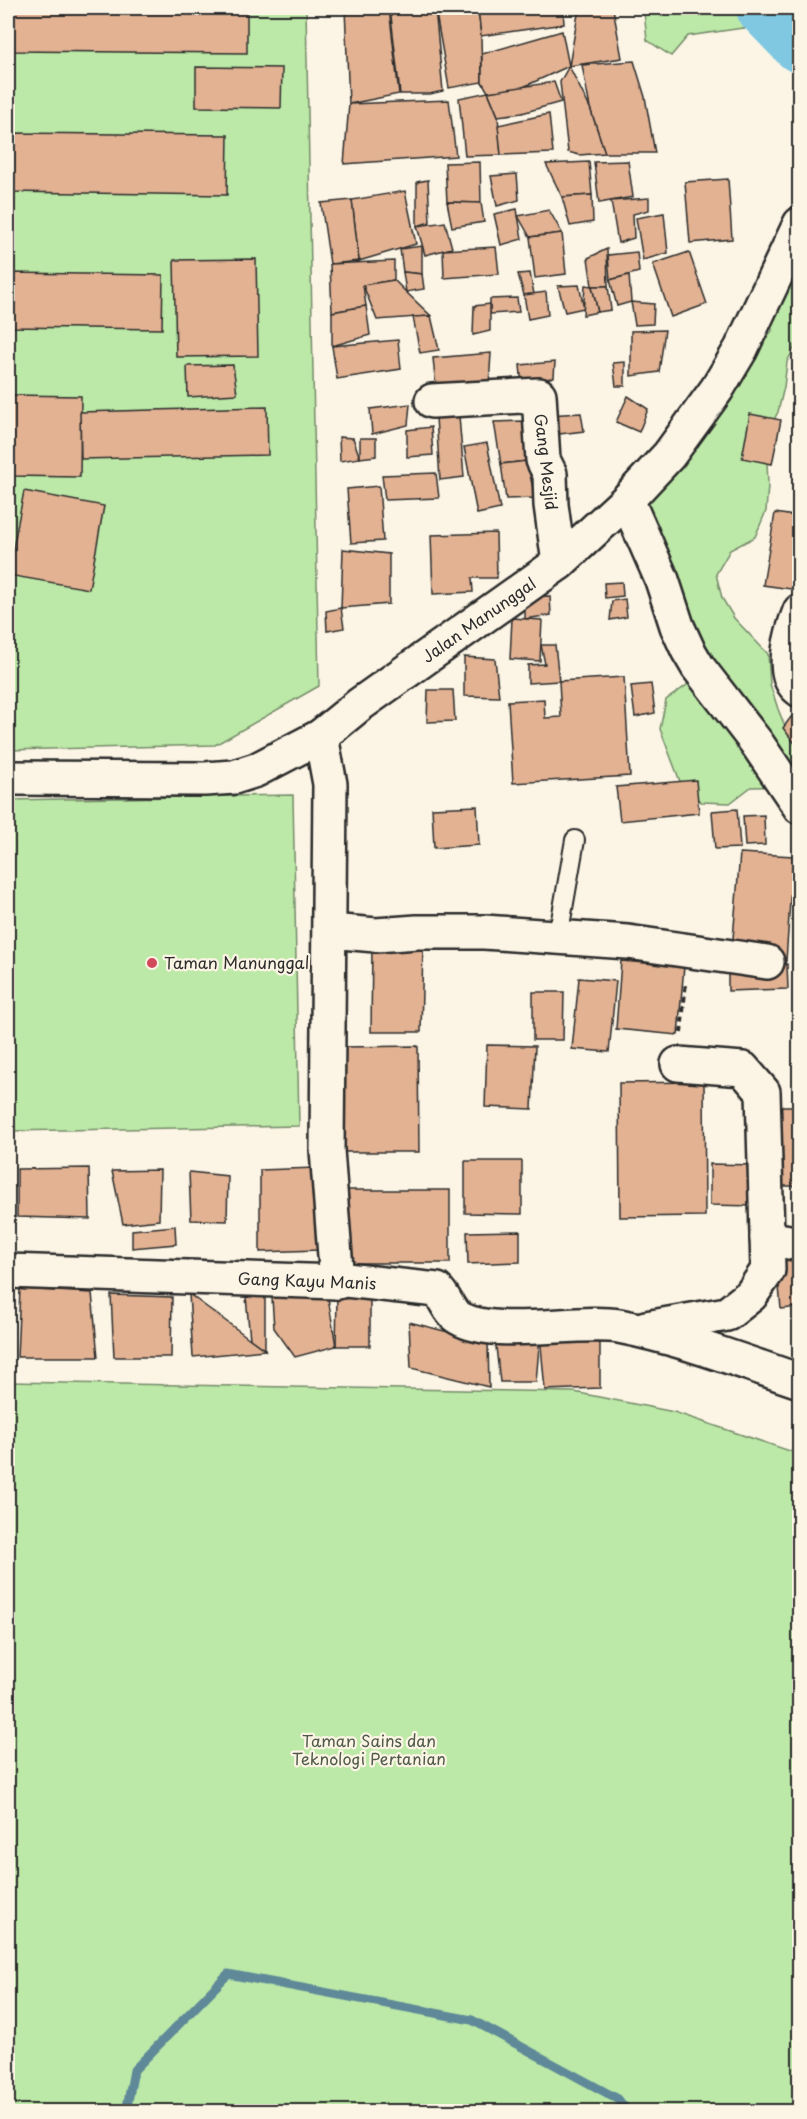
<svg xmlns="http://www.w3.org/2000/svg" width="807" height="2119" viewBox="0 0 807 2119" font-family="'Playpen Sans',sans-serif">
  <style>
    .green { fill: #bce9a7; stroke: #748a69; stroke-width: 1.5 }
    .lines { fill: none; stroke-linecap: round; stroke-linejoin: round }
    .stream { stroke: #5e8998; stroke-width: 9 }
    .river { stroke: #80c8e1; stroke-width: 56 }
    .building { fill: #e2b293; stroke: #2b2b2b; stroke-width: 1.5 }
    .service-casing { stroke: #2b2b2b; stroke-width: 22 }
    .minor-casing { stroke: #2b2b2b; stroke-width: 38 }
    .tertiary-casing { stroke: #2b2b2b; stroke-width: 38 }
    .path { stroke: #2b2b2b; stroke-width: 4; stroke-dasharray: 6 4.5; stroke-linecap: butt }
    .service { stroke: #fcf5e5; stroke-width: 18 }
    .minor { stroke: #fcf5e5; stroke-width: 33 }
    .tertiary { stroke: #fcf5e5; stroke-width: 33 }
    .poi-dot { fill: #d1495b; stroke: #fcf5e5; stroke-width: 2 }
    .labels { text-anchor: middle; stroke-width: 4.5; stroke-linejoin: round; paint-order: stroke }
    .street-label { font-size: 16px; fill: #2b2b2b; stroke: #fcf5e5 }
    .poi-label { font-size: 16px; fill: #2b2b2b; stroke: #fcf5e5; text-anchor: start }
    .park-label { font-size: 16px; fill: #4f5a4a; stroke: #fcf5e5 }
  </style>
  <rect width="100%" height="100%" fill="#fcf5e5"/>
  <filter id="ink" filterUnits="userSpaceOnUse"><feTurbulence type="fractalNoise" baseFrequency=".0167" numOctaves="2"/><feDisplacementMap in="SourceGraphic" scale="12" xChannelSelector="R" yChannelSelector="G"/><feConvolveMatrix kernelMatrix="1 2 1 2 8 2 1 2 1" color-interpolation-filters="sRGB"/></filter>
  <g filter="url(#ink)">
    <g class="green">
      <polygon points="8,8 306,8 319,686 215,745 8,750"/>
      <polygon points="641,8 799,8 799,64 792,49 773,29 743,28 688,36 671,56 647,40 644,12"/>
      <polygon points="799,263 799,339 787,362 784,387 778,412 766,435 768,486 766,511 755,537 730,550 716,574 722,598 734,618 768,654 770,684 778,709 787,731 799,739 799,786 751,787 730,803 701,802 681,784 660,729 666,700 687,685 689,655 633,485 772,331 772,302"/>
      <polygon points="293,795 299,1126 8,1131 8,800"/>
      <polygon points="8,1382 574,1392 674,1412 799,1454 799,2111 8,2111"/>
    </g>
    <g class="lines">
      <polyline class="stream" points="126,2112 134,2070 228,1974 472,2020 618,2099 628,2112"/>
      <polyline class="river" points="764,8 800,45"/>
    </g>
    <g class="building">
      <polygon points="8,8 173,8 173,11 247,12 247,53 8,51"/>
      <polygon points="345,8 389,8 399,94 349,104"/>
      <polygon points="390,8 435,8 443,91 430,94 400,94"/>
      <polygon points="435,8 478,8 481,36 482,82 449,88"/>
      <polygon points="478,8 563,8 564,24 481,36"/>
      <polygon points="579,8 613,8 622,58 569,66"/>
      <polygon points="562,31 569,66 521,88 488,92 482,82 482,54"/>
      <polygon points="634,61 645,97 655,153 605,153 590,108 582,65"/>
      <polygon points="569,66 590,108 605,153 579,155 568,152 560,82"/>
      <polygon points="196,67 282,68 281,108 196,107"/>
      <polygon points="554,82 561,102 522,113 498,116 488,92"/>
      <polygon points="488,92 498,116 501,155 465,156 459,98"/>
      <polygon points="449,100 456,156 344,164 349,104"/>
      <polygon points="549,114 553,153 501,155 498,125"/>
      <polygon points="8,133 228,135 227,195 8,192"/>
      <polygon points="628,161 633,197 599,203 594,162"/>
      <polygon points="480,162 481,203 447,202 445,163"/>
      <polygon points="589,162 592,195 562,197 546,164"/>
      <polygon points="517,174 519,200 497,206 491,176"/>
      <polygon points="728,179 732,239 690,243 685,182"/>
      <polygon points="428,180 430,222 417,226 417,182"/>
      <polygon points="405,191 416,244 359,261 352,200"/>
      <polygon points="592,195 593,222 570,226 562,197"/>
      <polygon points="649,198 649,210 633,214 634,238 618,243 611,201"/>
      <polygon points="352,200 359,261 330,264 321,203"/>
      <polygon points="447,202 481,203 484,222 452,227"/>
      <polygon points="517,209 522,239 501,245 494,214"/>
      <polygon points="549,210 562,233 530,237 518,216"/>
      <polygon points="664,213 668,253 643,260 636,218"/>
      <polygon points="445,222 452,248 425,255 417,226"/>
      <polygon points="562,233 566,274 535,278 530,237"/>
      <polygon points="422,246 422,274 403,272 400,249"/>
      <polygon points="496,247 499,274 444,278 443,250"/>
      <polygon points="607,249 608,286 592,286 588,258"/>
      <polygon points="637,252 639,272 610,280 608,255"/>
      <polygon points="689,252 707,304 671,317 653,264"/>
      <polygon points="256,259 258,356 176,357 174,260"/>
      <polygon points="394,261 394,280 363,285 366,306 332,312 330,264"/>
      <polygon points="403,272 422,274 424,289 406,292"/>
      <polygon points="8,273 163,275 162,329 8,327"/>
      <polygon points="530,273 534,294 524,295 518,274"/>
      <polygon points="629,275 631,302 617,306 610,280"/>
      <polygon points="394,280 406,292 431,316 377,320 363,285"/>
      <polygon points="579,285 584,308 565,312 558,286"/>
      <polygon points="585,285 592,286 598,312 583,315"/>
      <polygon points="592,286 608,286 611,310 598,312"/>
      <polygon points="546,292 548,315 528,319 524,295"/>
      <polygon points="517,298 519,312 490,314 490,299"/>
      <polygon points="631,302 654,304 653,324 635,325"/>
      <polygon points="490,304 490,331 473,335 474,306"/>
      <polygon points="366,306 370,335 332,346 332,312"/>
      <polygon points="431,316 439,350 420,353 413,317"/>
      <polygon points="665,330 659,372 631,376 631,331"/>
      <polygon points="398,340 401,369 337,379 332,346"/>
      <polygon points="491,353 489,385 436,388 433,358"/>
      <polygon points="555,362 554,377 522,386 520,365"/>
      <polygon points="625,362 625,386 616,386 613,363"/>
      <polygon points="233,365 237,394 188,397 187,366"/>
      <polygon points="11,395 81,396 80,477 10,476"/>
      <polygon points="628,396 648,409 639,432 616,422"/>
      <polygon points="410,404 408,425 372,434 370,409"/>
      <polygon points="267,407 268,455 81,459 80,412"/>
      <polygon points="581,413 584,431 551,435 547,415"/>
      <polygon points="750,414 781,420 772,464 742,458"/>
      <polygon points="459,416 464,477 440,480 436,417"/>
      <polygon points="524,421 527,461 501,464 494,422"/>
      <polygon points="431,427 433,455 407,457 407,430"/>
      <polygon points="339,437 353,438 360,458 340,461"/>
      <polygon points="360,438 376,438 376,456 360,458"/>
      <polygon points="487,443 500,509 477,514 464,447"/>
      <polygon points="527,461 535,498 506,499 501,464"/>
      <polygon points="436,473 439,498 385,500 382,475"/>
      <polygon points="379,486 383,541 351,543 347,489"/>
      <polygon points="24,491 104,506 89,589 8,575"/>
      <polygon points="775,513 800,517 798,590 763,585"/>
      <polygon points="496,533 497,578 472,578 473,592 433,594 431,535"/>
      <polygon points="343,549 389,554 389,604 341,608"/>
      <polygon points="622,582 623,596 605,598 604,583"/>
      <polygon points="550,596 551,615 525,619 525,597"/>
      <polygon points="625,599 627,617 610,620 612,601"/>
      <polygon points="341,608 344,628 327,631 326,611"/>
      <polygon points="512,618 542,620 540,661 510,659"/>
      <polygon points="541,645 555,645 559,681 528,683 528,665 545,664"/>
      <polygon points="464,657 495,659 499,697 464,696"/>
      <polygon points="624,677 630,776 513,783 508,701 544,699 545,718 561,717 559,681"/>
      <polygon points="651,684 655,713 635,717 631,686"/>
      <polygon points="428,690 453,690 455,721 427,722"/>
      <polygon points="791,717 800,719 800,750 783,728"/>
      <polygon points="696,780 699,813 620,821 616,787"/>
      <polygon points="477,806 479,845 434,848 432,808"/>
      <polygon points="737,809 740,848 715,849 712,811"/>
      <polygon points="764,815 765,845 745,846 743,816"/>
      <polygon points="740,853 793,856 786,961 732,951"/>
      <polygon points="372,946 423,947 421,1032 371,1032"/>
      <polygon points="621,961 684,966 678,1035 616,1029"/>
      <polygon points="787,964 788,989 728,991 728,966"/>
      <polygon points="579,978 616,981 609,1052 572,1049"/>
      <polygon points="533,992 564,992 563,1040 533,1040"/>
      <polygon points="487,1045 535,1046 532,1109 485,1107"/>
      <polygon points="418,1046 419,1152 343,1152 342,1047"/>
      <polygon points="704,1082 705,1216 620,1217 619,1083"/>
      <polygon points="772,1106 800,1106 800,1186 771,1186"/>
      <polygon points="465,1161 522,1161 522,1214 465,1213"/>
      <polygon points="710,1164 754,1165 754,1206 710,1205"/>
      <polygon points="89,1168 90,1219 17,1217 17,1169"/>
      <polygon points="316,1168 319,1250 260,1252 260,1170"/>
      <polygon points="160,1170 159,1220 123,1224 112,1171"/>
      <polygon points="189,1172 228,1176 227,1221 191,1220"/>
      <rect x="347" y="1190" width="103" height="73"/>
      <polygon points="175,1226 176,1244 132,1248 132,1230"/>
      <polygon points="520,1231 520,1262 468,1264 467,1232"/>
      <polygon points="800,1251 800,1307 781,1309 776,1253"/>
      <polygon points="245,1286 265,1286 265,1350 250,1339"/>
      <polygon points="20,1289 92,1293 98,1357 17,1357"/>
      <polygon points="189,1294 250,1339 265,1350 193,1357"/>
      <polygon points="111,1295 172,1297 171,1357 114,1357"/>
      <polygon points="337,1296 370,1296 370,1346 336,1346"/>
      <polygon points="272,1298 328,1298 336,1346 295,1357 274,1328"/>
      <polygon points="409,1322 488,1342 489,1387 411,1368"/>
      <polygon points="540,1335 600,1343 600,1388 545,1390"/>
      <polygon points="540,1335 536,1382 500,1382 495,1338"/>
    </g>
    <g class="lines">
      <g class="service-casing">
        <polyline id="service" points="558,937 575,840"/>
      </g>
      <g class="minor-casing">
        <g id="minor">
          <polyline points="432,401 539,395 543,460 550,474 551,505 559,563"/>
          <polyline points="627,500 662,580 677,626 688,650 698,667 756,742 800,807"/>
          <path d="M800 611C792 631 778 675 800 690"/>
          <polyline points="321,736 330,784 327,1150 337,1282"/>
          <polyline points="330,931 376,935 417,932 484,932 628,942 767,962"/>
          <polyline points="767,1238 800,1244"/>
          <path d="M8 1271 337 1282 346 1280 437 1290C445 1297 448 1310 456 1316 489 1340 577 1319 619 1326 681 1338 740 1361 800 1381"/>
          <polyline points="646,1328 727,1314 751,1295 768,1270 763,1092 743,1069 678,1064"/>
        </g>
      </g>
      <g class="tertiary-casing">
        <polyline id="tertiary" points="8,778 205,779 234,777 256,770 321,736 359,705 559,563 627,500 669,455 717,389 741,349 800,224"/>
      </g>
      <polyline class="path" points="681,1033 686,981"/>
      <use href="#service" class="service"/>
      <use href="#minor" class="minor"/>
      <use href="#tertiary" class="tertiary"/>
    </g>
  </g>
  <circle class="poi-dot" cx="152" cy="963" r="6"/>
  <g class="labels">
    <g class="street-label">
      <text transform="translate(546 462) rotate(83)" y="6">Gang Mesjid</text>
      <text transform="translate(479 620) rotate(-35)" y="6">Jalan Manunggal</text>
      <text transform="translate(307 1281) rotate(2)" y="6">Gang Kayu Manis</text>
    </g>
    <g class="poi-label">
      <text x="164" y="969">Taman Manunggal</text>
    </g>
    <g class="park-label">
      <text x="369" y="1747">Taman Sains dan<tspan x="369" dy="18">Teknologi Pertanian</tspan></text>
    </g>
  </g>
  <rect width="807" height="2119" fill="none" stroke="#fcf5e5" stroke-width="30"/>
  <rect x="15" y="15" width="777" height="2089" fill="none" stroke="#2b2b2b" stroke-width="2" filter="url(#ink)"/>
</svg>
